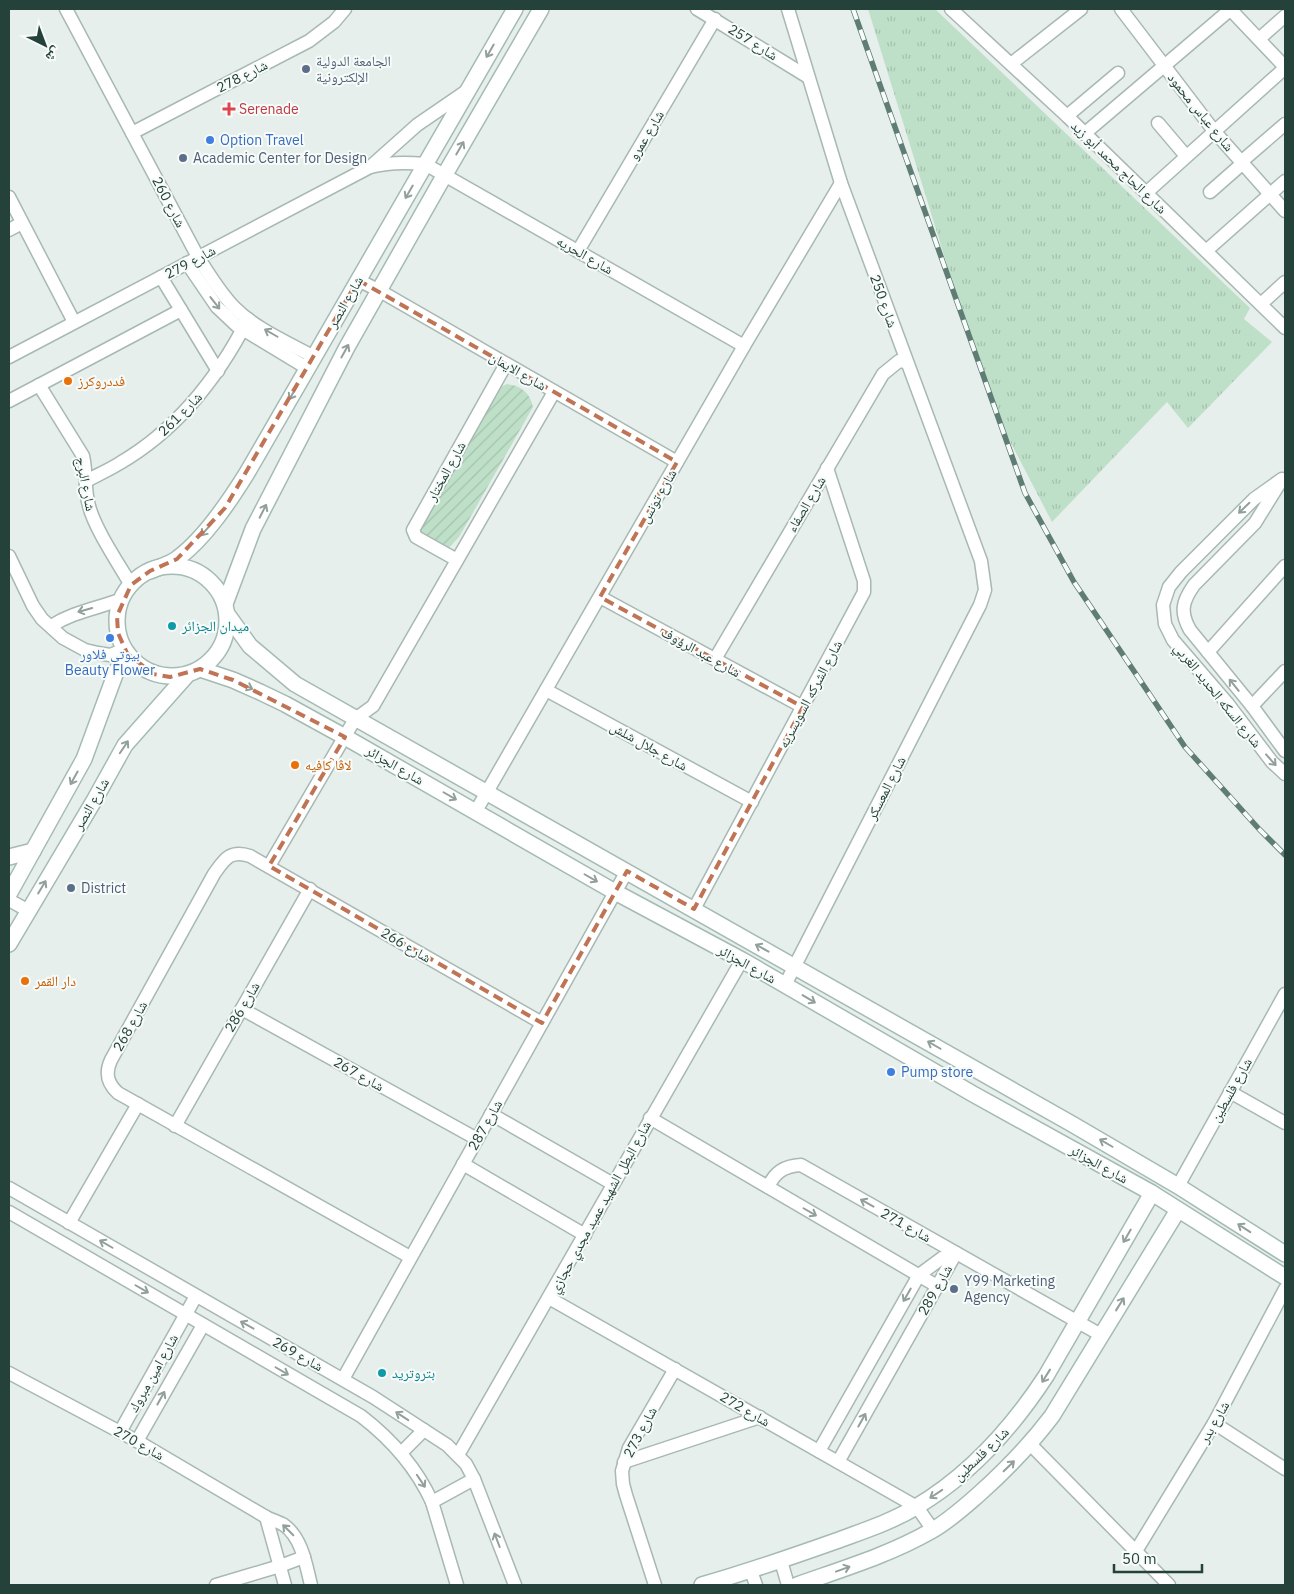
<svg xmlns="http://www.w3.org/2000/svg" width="1294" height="1594" viewBox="0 0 1294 1594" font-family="'IBM Plex Sans','Noto Naskh Arabic',sans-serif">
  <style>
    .grass { fill: url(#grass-tufts) }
    .garden { fill: url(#garden-furrows) }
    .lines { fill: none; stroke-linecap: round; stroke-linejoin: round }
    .street-casing { stroke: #a8b8b2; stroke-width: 15 }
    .secondary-casing { stroke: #a4bbb3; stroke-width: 18 }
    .street { stroke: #fff; stroke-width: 12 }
    .secondary { stroke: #fff; stroke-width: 15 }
    .rail-casing { stroke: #5f7d75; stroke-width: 5.5 }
    .rail { stroke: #f7fbf9; stroke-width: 4; stroke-dasharray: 11; stroke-linecap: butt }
    .oneway { stroke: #92a09c }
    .marked { fill: none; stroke: #c07456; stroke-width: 4; stroke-dasharray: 10 6; stroke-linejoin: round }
    .service-dot { fill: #5c6f8a; stroke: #f7fbf9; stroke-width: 2 }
    .health-dot { fill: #e0444e; stroke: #f7fbf9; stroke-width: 2 }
    .shop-dot { fill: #3f7fe0; stroke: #f7fbf9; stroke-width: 2 }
    .food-dot { fill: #e8710a; stroke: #f7fbf9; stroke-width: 2 }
    .culture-dot { fill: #0f9aa8; stroke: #f7fbf9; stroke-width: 2 }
    .labels { text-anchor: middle; stroke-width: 4; stroke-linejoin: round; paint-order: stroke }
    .street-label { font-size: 14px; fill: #24423a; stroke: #f7fbf9 }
    .service-label { font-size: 14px; fill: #4e5e75; stroke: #f7fbf9; text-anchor: start }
    .health-label { font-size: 14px; fill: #be3a42; stroke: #f7fbf9; text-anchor: start }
    .shop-label { font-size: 14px; fill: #366cbe; stroke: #f7fbf9; text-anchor: start }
    .food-label { font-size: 14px; fill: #c56008; stroke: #f7fbf9; text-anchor: start }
    .culture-label { font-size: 14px; fill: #0d838f; stroke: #f7fbf9; text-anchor: start }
  </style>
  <defs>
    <pattern id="grass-tufts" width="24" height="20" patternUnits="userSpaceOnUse" patternTransform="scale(1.25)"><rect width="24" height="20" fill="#bfe0c8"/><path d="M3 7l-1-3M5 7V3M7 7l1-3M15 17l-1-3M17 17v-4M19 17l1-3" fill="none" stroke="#a4c1ad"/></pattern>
    <pattern id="garden-furrows" width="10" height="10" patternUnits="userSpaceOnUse" patternTransform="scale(1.25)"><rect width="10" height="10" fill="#bfe0c8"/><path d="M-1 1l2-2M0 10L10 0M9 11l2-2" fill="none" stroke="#a4c1ad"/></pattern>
  </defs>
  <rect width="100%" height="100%" fill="#e6efeb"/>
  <polygon class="grass" points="868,9 935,9 1250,308 1244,319 1272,342 1188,428 1167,402 1052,522 989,401"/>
  <path class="garden" d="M507 384C522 386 530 393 533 407L459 537 448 549 419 535 418 527 497 389Z"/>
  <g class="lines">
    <g class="street-casing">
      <g id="street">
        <path d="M66 9 198 257C209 274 220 293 235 308 256 329 287 342 314 357"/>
        <polyline points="697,9 808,77"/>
        <polyline points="951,9 1067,116 1285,328"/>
        <polyline points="1121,9 1214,131 1285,211"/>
        <polyline points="1230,9 1285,67"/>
        <polyline points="1259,39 1285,16"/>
        <polyline points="1011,64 1081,9"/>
        <polyline points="1067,116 1118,73"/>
        <polyline points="1158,123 1186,156"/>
        <polyline points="132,133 309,41 334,22 345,9"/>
        <polyline points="1084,134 1231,9"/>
        <polyline points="1241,162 1285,124"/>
        <polyline points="370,167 417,125 468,90"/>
        <polyline points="1210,192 1243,163"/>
        <polyline points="1146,193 1285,68"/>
        <polyline points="9,197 74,322"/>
        <polyline points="9,230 22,223"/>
        <polyline points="578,251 715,19"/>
        <polyline points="1206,251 1285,181"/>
        <polyline points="187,263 217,307 236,325 307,368"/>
        <polyline points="161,277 218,371"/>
        <polyline points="358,280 380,291 677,462"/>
        <polyline points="1261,304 1285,282"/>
        <path d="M9 357 370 167C389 162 405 162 425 164L744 346"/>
        <path d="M39 385 83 456C87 472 84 489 89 506 95 529 118 563 131 585"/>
        <polyline points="9,401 181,310"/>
        <polyline points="1282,479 1254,499 1181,572 1169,587 1163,605 1165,624 1173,640 1228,704 1272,762 1285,774"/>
        <path d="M86 481C97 475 109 470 120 463 178 429 218 378 248 319"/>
        <path d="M1281 481 1255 523 1194 585C1182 602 1180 612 1190 630L1252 706 1285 751"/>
        <polyline points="9,556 33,606 42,619 63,638 85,650 98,653 110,655 124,650"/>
        <polyline points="457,560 416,537 413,530 506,364"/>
        <polyline points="600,597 803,707"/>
        <path d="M51 626C75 611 96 609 122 599"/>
        <polyline points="1208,652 1285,566"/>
        <polyline points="715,659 883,374 899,361 906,362"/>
        <polyline points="546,690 752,802"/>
        <polyline points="1252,706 1285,671"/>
        <polyline points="476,811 744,346 841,183"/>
        <polyline points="269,866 355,719 373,706 554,392"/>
        <polyline points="9,900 27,910"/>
        <polyline points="694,909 864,592 864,581 827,468"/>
        <polyline points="785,985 980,605 985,590 981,561 841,183 788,9"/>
        <polyline points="242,1009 477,1139"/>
        <polyline points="1230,1092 1285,1123"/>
        <polyline points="491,1114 613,1184"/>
        <polyline points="650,1118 937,1286"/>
        <polyline points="175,1126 310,889"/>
        <polyline points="463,1164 585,1235"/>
        <polyline points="1178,1186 1285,994"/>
        <path d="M768 1187C775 1172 784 1166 801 1165L1101 1335"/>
        <polyline points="9,1188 373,1397 447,1445 466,1464 474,1479 515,1585"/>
        <path d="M9 1212 361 1416C391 1439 416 1467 432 1502L457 1585"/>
        <polyline points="69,1223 138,1104"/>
        <path d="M410 1257 118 1093C107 1083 105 1073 111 1060L214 874C224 860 230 849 250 856L542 1023"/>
        <polyline points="549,1298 917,1507 933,1530"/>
        <path d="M9 1373 137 1441 266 1517C272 1520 279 1522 284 1525 302 1538 306 1565 311 1585"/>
        <polyline points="343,1379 627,871"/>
        <polyline points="1214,1423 1285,1469"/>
        <polyline points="120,1432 196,1296"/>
        <polyline points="137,1441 203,1325"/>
        <polyline points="1030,1444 1169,1585"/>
        <polyline points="819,1451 919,1275 942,1258 956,1253"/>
        <polyline points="401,1453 424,1430"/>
        <polyline points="458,1455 742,960"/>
        <polyline points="624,1462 760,1417"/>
        <polyline points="838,1462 956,1253"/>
        <polyline points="432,1502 474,1479"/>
        <polyline points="266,1517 285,1585"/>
        <polyline points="1136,1551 1214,1423 1285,1289"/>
        <polyline points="781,1561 788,1585"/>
        <polyline points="751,1571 756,1585"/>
        <polyline points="216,1585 280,1566 304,1557"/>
        <polyline points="655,1585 626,1495 623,1484 622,1471 629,1448 675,1369"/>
      </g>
    </g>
    <g class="secondary-casing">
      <g id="secondary">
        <circle cx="172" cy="621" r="55"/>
        <path d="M150 571C159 567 171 564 178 558 205 538 229 502 247 473L515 9"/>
        <polyline points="225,604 253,529 347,347 444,176 541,9"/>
        <polyline points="227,614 250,646 295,684 1072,1124 1178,1186 1285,1254"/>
        <polyline points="200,669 233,680 260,692 285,704 345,737 615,892 742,960 973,1094 1152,1193 1285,1277"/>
        <polyline points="9,857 33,851"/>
        <polyline points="9,894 84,759 116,672 127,653"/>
        <polyline points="9,944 95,799 125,745 187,675"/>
        <path d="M702 1585C747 1572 791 1557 836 1541 863 1531 891 1522 916 1507 970 1475 1012 1428 1046 1376L1152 1193"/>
        <path d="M797 1585C842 1569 889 1555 931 1531 949 1521 964 1507 979 1494 1006 1470 1030 1445 1052 1416L1178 1210"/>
      </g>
    </g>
    <use href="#street" class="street"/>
    <use href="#secondary" class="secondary"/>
    <g class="rail-casing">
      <polyline id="rail" points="853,9 1025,493 1074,582 1185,747 1259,829 1285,855"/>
    </g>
    <use href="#rail" class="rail"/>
  </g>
  <defs><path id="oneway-shaft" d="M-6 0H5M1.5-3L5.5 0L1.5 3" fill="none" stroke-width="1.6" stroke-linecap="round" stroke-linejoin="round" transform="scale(1.25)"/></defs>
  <g class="oneway">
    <use href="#oneway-shaft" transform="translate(490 51) rotate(120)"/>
    <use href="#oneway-shaft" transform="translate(460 148) rotate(-60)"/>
    <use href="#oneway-shaft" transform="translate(409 192) rotate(120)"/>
    <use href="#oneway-shaft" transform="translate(215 303) rotate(52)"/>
    <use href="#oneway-shaft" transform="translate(271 333) rotate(-150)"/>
    <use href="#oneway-shaft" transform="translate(345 351) rotate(-61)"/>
    <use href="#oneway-shaft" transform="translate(293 393) rotate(120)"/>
    <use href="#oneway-shaft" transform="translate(1244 508) rotate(136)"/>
    <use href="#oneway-shaft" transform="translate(263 511) rotate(-63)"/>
    <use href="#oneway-shaft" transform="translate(206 530) rotate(131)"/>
    <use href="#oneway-shaft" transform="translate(85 610) rotate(164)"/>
    <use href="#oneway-shaft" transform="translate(1234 685) rotate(-129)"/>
    <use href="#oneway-shaft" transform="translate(246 686) rotate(25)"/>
    <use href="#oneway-shaft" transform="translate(124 747) rotate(-56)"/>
    <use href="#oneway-shaft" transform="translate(1271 760) rotate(48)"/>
    <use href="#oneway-shaft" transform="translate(74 778) rotate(119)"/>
    <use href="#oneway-shaft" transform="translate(450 796) rotate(30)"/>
    <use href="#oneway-shaft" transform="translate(591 878) rotate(30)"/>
    <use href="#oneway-shaft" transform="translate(42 887) rotate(-59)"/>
    <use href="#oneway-shaft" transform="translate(762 948) rotate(-151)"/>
    <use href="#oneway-shaft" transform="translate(809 999) rotate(31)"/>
    <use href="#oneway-shaft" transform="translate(934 1045) rotate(-150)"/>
    <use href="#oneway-shaft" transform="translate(1106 1143) rotate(-150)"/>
    <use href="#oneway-shaft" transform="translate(867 1203) rotate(-151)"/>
    <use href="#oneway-shaft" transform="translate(810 1212) rotate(30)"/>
    <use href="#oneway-shaft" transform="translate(1244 1228) rotate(-147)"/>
    <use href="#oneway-shaft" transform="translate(1127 1236) rotate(120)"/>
    <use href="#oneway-shaft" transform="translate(106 1244) rotate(-150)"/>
    <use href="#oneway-shaft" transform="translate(142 1289) rotate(30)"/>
    <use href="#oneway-shaft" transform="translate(907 1295) rotate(120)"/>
    <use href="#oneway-shaft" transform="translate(1120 1304) rotate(-58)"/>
    <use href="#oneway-shaft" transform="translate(247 1325) rotate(-151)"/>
    <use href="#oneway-shaft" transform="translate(282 1371) rotate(30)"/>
    <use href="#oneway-shaft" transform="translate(1046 1376) rotate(122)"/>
    <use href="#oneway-shaft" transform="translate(161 1398) rotate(-61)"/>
    <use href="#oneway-shaft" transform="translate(402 1416) rotate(-147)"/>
    <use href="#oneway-shaft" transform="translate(862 1420) rotate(-61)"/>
    <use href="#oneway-shaft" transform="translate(1009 1466) rotate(-44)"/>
    <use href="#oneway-shaft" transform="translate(421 1481) rotate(56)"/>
    <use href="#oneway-shaft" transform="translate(936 1494) rotate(146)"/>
    <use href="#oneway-shaft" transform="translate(288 1530) rotate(-135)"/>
    <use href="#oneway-shaft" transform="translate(497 1540) rotate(-111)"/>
    <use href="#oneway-shaft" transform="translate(843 1569) rotate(-20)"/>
  </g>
  <path class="marked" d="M358 280 677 462 600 597 803 707 694 909 627 871 542 1023 269 866 345 737 233 680 200 669 170 677 153 674 127 653 118 633 117 616 131 585 150 571 177 559 225 508Z"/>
  <g class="service-dot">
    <circle cx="306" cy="69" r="5"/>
    <circle cx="183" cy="158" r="5"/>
    <circle cx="71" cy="888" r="5"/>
    <circle cx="954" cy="1289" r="5"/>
  </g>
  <path class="health-dot" d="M226.5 101.5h5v5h5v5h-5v5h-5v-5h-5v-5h5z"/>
  <g class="shop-dot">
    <circle cx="210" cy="140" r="5"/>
    <circle cx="110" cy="638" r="5"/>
    <circle cx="891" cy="1072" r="5"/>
  </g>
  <g class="food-dot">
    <circle cx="68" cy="381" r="5"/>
    <circle cx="295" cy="765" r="5"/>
    <circle cx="25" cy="981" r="5"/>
  </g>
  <g class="culture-dot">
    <circle cx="172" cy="626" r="5"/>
    <circle cx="382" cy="1373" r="5"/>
  </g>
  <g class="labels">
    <g class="street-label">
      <text transform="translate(753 42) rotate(32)" y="5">شارع 257</text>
      <text transform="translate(242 76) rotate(-27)" y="5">شارع 278</text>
      <text transform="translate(1201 112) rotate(51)" y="5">شارع عباس محمود</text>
      <text transform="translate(646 135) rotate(-59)" y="5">شارع عمرو</text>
      <text transform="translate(1119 167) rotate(44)" y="5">شارع الحاج محمد أبو زيد</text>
      <text transform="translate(169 202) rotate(62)" y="5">شارع 260</text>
      <text transform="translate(585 255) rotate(30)" y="5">شارع الحريه</text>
      <text transform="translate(190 262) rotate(-28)" y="5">شارع 279</text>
      <text transform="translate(884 301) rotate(70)" y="5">شارع 250</text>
      <text transform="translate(345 302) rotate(-60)" y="5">شارع النصر</text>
      <text transform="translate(518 371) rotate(30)" y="5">شارع الايمان</text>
      <text transform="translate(180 414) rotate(-45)" y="5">شارع 261</text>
      <text transform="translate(446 471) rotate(-61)" y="5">شارع المختار</text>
      <text transform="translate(86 484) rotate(79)" y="5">شارع البرج</text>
      <text transform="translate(658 496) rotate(-60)" y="5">شارع تونس</text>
      <text transform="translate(806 504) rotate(-59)" y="5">شارع الصفاء</text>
      <text transform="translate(701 652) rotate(29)" y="5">شارع عبد الرؤوف</text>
      <text transform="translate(810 694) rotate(-62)" y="5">شارع الشركه السويسريه</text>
      <text transform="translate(1218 695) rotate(51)" y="5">شارع السكه الحديد الغربي</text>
      <text transform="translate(649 746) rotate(29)" y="5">شارع جلال شلش</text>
      <text transform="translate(395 765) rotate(30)" y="5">شارع الجزائر</text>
      <text transform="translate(886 788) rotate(-63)" y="5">شارع المعسكر</text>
      <text transform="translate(91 804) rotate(-60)" y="5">شارع النصر</text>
      <text transform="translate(406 945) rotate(30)" y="5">شارع 266</text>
      <text transform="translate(747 964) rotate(29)" y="5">شارع الجزائر</text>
      <text transform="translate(242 1007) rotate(-60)" y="5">شارع 286</text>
      <text transform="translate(130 1026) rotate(-61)" y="5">شارع 268</text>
      <text transform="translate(359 1074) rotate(29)" y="5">شارع 267</text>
      <text transform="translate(1231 1090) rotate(-61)" y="5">شارع فلسطين</text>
      <text transform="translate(485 1125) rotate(-61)" y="5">شارع 287</text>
      <text transform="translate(1099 1164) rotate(29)" y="5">شارع الجزائر</text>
      <text transform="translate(600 1207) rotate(-61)" y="5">شارع البطل الشهيد عميد مجدي حجازي</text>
      <text transform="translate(906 1225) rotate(29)" y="5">شارع 271</text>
      <text transform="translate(935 1290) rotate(-61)" y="5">شارع 289</text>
      <text transform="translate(298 1354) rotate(29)" y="5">شارع 269</text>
      <text transform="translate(153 1373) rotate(-61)" y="5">شارع امين مبروك</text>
      <text transform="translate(745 1409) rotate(30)" y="5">شارع 272</text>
      <text transform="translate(1214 1422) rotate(-60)" y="5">شارع بدر</text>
      <text transform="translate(640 1432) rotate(-62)" y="5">شارع 273</text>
      <text transform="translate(139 1443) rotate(29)" y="5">شارع 270</text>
      <text transform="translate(981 1454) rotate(-44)" y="5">شارع فلسطين</text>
    </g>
    <g class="service-label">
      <text x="316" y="66">الجامعة الدولية<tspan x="316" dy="16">الإلكترونية</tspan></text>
      <text x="193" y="163">Academic Center for Design</text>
      <text x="81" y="893">District</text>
      <text x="964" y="1286">Y99 Marketing<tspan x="964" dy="16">Agency</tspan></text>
    </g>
    <g class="health-label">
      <text x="239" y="114">Serenade</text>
    </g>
    <g class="shop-label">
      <text x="220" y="145">Option Travel</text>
      <text x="110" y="659" text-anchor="middle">بيوتى فلاور<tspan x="110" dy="16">Beauty Flower</tspan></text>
      <text x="901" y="1077">Pump store</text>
    </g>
    <g class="food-label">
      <text x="78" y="386">فددروكرز</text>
      <text x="305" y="770">لاڤا كافيه</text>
      <text x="35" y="986">دار القمر</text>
    </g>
    <g class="culture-label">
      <text x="182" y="631">ميدان الجزائر</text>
      <text x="392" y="1378">بتروتريد</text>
    </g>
  </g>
  <rect width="1294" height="1594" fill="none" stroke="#24423a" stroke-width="20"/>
  <g transform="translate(45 45) rotate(138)" stroke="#f7fbf9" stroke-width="4" paint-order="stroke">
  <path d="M0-4L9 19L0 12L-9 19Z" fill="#24423a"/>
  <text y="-8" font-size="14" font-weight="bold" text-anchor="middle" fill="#24423a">ش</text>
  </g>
  <path d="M1114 1564v8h88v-8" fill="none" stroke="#24423a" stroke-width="2.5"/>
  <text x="1122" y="1564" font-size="15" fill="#24423a" stroke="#f7fbf9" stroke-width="4" paint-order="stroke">50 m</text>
</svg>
